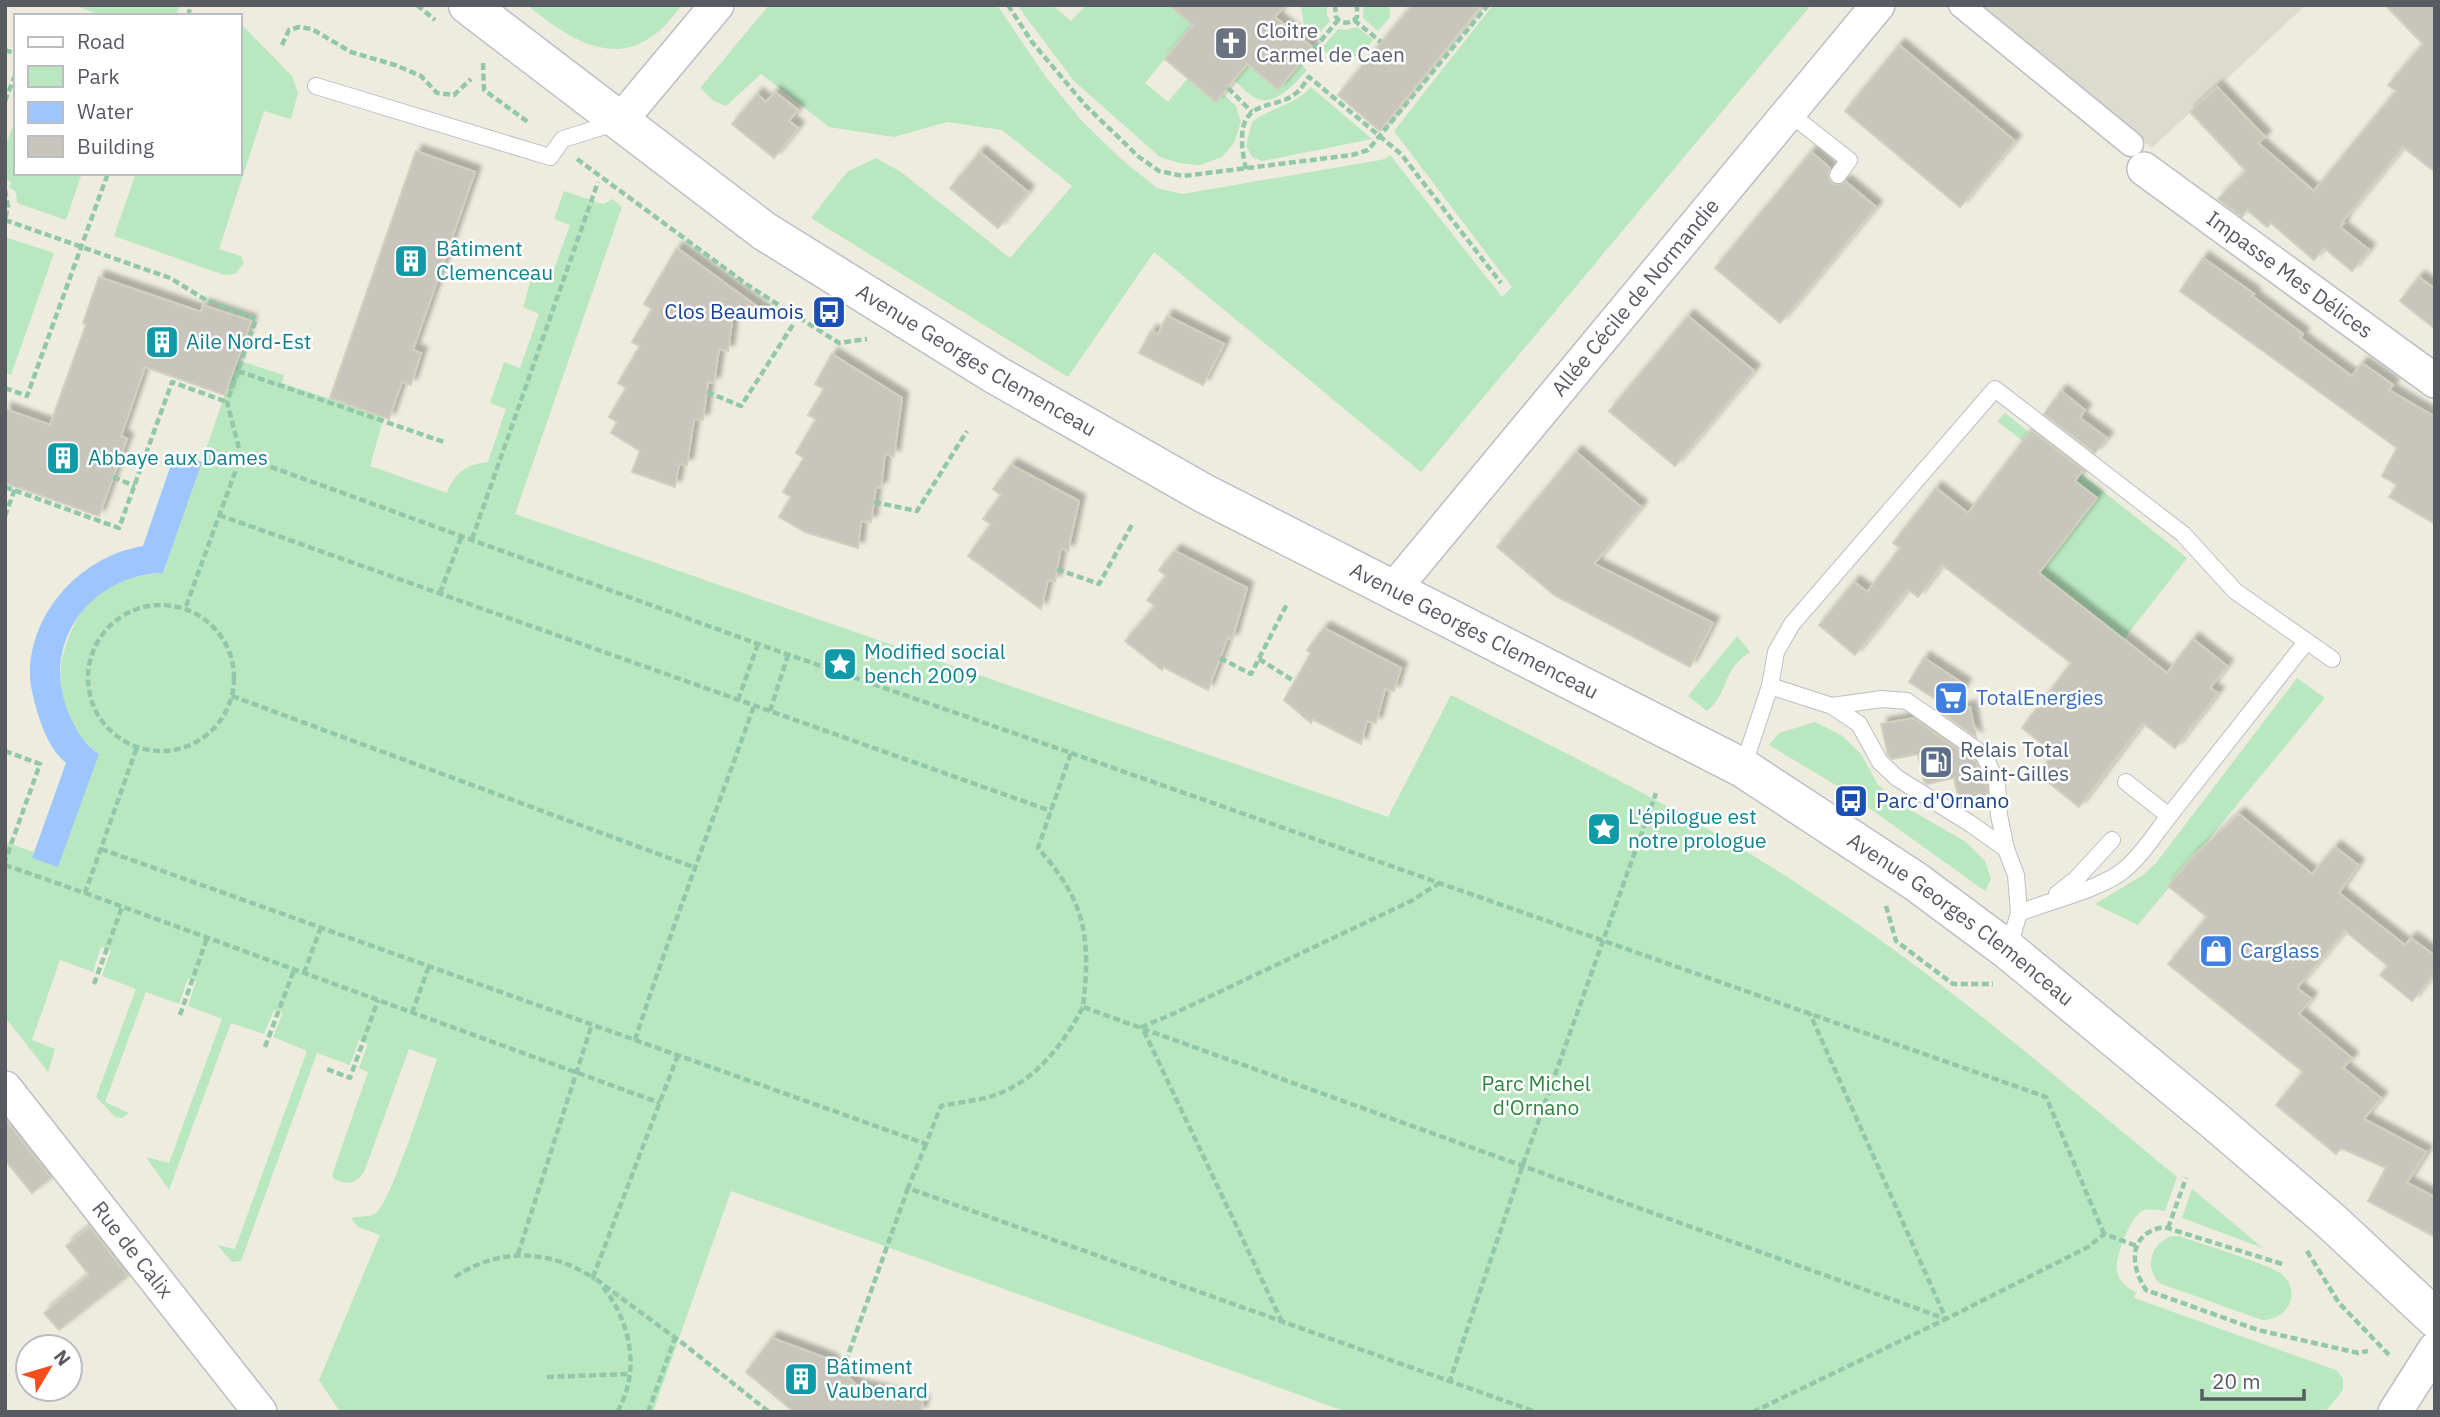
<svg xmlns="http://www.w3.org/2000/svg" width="2440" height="1417" viewBox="0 0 2440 1417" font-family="'IBM Plex Sans',sans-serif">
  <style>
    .education { fill: #dcdbce }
    .green { fill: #b9e7c0 }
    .water { fill: #9dc6ff }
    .building { fill: #c8c6bc; stroke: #d2cfbd; stroke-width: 2; filter: url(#shadow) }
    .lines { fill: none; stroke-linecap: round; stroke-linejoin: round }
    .service-casing { stroke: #bdbec5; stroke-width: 18 }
    .pedestrian-casing { stroke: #bdbec5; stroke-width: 27 }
    .minor-casing { stroke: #bdbec5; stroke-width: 36 }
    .secondary-casing { stroke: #bcbfc7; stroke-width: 41 }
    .path { stroke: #92c8a9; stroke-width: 4.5; stroke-dasharray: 7 3.5; stroke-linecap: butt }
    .service { stroke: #fff; stroke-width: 16 }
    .pedestrian { stroke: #fff; stroke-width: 24 }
    .minor { stroke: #fff; stroke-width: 33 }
    .secondary { stroke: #fff; stroke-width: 38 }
    .labels { text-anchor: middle; stroke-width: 5; stroke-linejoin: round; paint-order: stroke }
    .worship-label { font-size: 21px; fill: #5b616d; stroke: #fff; text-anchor: start }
    .culture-label { font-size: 21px; fill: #0d838f; stroke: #fff; text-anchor: start }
    .street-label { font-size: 21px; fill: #585b62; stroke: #fff }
    .transit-label { font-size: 21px; fill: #164399; stroke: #fff; text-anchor: end }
    .shop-label { font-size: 21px; fill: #366cbe; stroke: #fff; text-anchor: start }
    .service-label { font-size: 21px; fill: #4e5e75; stroke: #fff; text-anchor: start }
    .park-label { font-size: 21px; fill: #2e853e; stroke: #fff }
  </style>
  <defs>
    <filter id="shadow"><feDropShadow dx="6" dy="-6" stdDeviation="2" flood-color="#0004"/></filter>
  </defs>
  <rect width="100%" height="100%" fill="#edecdf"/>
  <polygon class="education" points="1972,5 2306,5 2152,148"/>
  <g class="green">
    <polygon points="74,5 180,5 176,16 103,16"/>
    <path d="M527 5H682C673 16 664 29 651 37 607 68 561 32 527 5Z"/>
    <polygon points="769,5 997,5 1045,76 1082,121 1121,159 1157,188 1182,194 1375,161 1385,159 1390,155 1502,297 1512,287 1394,131 1493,5 1811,5 1421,472 1154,252 1068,377 811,218 847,172 876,158 901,172 1010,258 1072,186 1002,130 947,122 894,137 829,127 761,74 726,106 714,101 700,88"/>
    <polygon points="1017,5 1052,5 1071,21 1086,5 1169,5 1193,25 1145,83 1168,102 1188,78 1216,102 1223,94 1236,106 1241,122 1234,143 1222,157 1200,165 1179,163 1160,157 1074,81"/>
    <polygon points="1327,5 1327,15 1330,21 1314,39 1305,32 1301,6"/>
    <polygon points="1364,5 1389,5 1390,17 1378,31 1363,18"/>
    <polygon points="240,23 292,76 298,93 291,119 264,111 219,249 241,256 244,263 235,274 224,275 114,236 136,173 240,173"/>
    <polygon points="1357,27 1373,40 1360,55 1335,59 1321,49 1338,29 1346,30"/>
    <path d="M1299 63 1307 70C1297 81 1279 103 1261 100 1251 98 1242 87 1234 80L1248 65 1278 88Z"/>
    <path d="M1311 87 1372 139 1262 161 1252 157 1246 146 1252 122C1271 107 1294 106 1311 87Z"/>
    <polygon points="16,118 16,173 82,173 66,220 17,203 16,192 9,187 11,182 5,178 5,147"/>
    <path d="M564 191 599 203 604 204 612 199 622 207 515 514 1388 817 1451 695C1571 756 1692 814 1804 888 1936 973 2056 1077 2177 1177L2165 1211C2158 1210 2149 1208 2142 1211 2130 1217 2114 1259 2117 1272 2119 1281 2128 1289 2136 1292L2134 1298 2336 1370 2343 1378V1390L2325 1412H1347L731 1191 653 1412H340L319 1380 380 1235 358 1227 351 1218C359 1216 370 1218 377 1212 391 1201 429 1083 437 1059L409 1049 364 1172C356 1184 346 1185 334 1179L332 1175 368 1072 359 1068 368 1044 359 1040 350 1065 317 1053 241 1261 232 1262 217 1245 235 1249 307 1051 273 1037 283 1012 274 1010 264 1034 231 1023 169 1190 146 1157 169 1163 222 1019 188 1006 196 981 188 978 179 1004 146 992 105 1102 129 1113 122 1118 115 1117 96 1097 136 989 102 976 111 950 101 947 93 972 60 960 32 1040 55 1049 48 1072 5 1017V842L34 852 32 858 99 754C60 725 51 677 70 634 76 619 84 605 97 595 116 581 140 574 163 573L237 360 284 375 282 383 384 417 370 466 447 493C454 473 467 464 488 462L506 409 490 403 504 362 520 368 539 314 523 307 535 266 553 272 570 225 554 219Z"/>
    <polygon points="5,237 54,253 11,375 5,373"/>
    <polygon points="2005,413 2187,558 2124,639 2039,573 2097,498 1997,421"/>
    <path d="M1737 636 1750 652C1721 670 1730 692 1707 711L1688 696Z"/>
    <polygon points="2297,678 2325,698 2138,925 2095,904 2143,875 2156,863"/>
    <polygon points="1815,722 1841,735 1861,754 1878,785 1909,809 1966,842 1985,861 1991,879 1985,891 1844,790 1769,745 1779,733"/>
    <polygon points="2192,1189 2263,1248 2182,1218"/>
    <path d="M2171 1236H2179C2198 1243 2272 1265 2283 1275 2302 1294 2287 1320 2262 1320L2159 1283C2144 1266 2151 1244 2171 1236Z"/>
  </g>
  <path class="water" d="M175 453 202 462 163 573C88 575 38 647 70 716 77 732 84 744 99 754L58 867 32 858 66 763C50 750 43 730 37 711 34 699 30 687 30 674 30 611 82 556 143 546Z"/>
  <g class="building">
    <polygon points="1169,5 1285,5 1275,17 1313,48 1278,89 1247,64 1216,102 1165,59 1193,25"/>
    <polygon points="1412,5 1482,5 1380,131 1338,95"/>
    <polygon points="2385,5 2435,5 2435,172 2403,147 2342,222 2344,223 2340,227 2369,250 2352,271 2324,248 2314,260 2271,223 2267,227 2247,210 2242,217 2218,199 2246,171 2190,112 2217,87 2265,137 2258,143 2314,191 2396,91 2388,85 2423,44"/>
    <polygon points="1899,45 2015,141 1960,207 1845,111"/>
    <polygon points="775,92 798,110 789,121 798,128 774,158 732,124 757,94 766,102"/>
    <polygon points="416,151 475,172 413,350 421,353 411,385 402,382 389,419 330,398"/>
    <polygon points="980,152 1028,192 998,228 950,188"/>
    <polygon points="1811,152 1830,168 1828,175 1831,183 1838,185 1846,182 1876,207 1780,323 1715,268"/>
    <polygon points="677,248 773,318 733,313 728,351 719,349 714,383 708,382 703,420 694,419 687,465 679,464 675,487 632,472 640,451 611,433 617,422 609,417 626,388 618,383 640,346 632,342 652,309 644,304"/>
    <polygon points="2203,258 2254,294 2252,296 2303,334 2300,338 2352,376 2362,363 2393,385 2389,390 2435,417 2435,524 2389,497 2397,485 2382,476 2397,448 2180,291"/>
    <polygon points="99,277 201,312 203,305 251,321 225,395 145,367 121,436 127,439 99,516 5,483 5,409 50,425 86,325 83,323"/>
    <polygon points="2419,277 2435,289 2435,329 2400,301"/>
    <polygon points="1167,316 1224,344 1203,385 1139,353 1151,331 1158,334"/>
    <polygon points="1688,316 1754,371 1675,466 1609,411"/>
    <polygon points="832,354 902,398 894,456 885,454 881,488 876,487 871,522 861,521 858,548 805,532 779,517 791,497 783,492 804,458 796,453 816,419 808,415 824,389 815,384"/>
    <polygon points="2061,391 2085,410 2080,418 2107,438 2095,453 2044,414"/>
    <polygon points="2031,430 2083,470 2075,481 2097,498 2039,573 2167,673 2193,639 2227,666 2210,688 2218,693 2175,748 2143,723 2079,807 2038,774 2054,753 2022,728 2071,663 1942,565 1918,597 1908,589 1855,655 1819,625 1854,582 1867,592 1900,548 1893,543 1936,488 1968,513"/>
    <polygon points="1576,452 1641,507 1594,564 1713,623 1690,667 1554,595 1497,547"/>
    <polygon points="1011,465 1079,501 1068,551 1061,548 1055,581 1048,580 1041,609 968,556 991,524 983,519 1001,495 993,489"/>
    <polygon points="1175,551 1247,588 1232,640 1228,637 1208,690 1163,667 1162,670 1125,641 1155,606 1147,600 1166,576 1159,570"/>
    <polygon points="1324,628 1401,668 1394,691 1385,689 1376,723 1367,721 1361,744 1312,719 1311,723 1284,700 1311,653 1307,650"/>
    <polygon points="1924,658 1965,685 1949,708 1909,682"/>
    <polygon points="1970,707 1976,737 1942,713"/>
    <polygon points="1913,718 1976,762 1987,786 1988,803 1965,808 1960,805 1954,778 1927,784 1924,782 1918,754 1892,759 1888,755 1881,724"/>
    <polygon points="2239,814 2312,874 2335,847 2358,865 2339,893 2405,945 2411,938 2435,956 2435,973 2412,1001 2380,975 2388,966 2345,931 2297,988 2311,999 2299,1014 2352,1058 2343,1068 2381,1098 2364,1119 2426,1152 2407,1183 2435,1197 2435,1237 2368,1201 2386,1168 2341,1148 2336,1154 2276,1105 2303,1072 2168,964 2207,917 2168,886 2194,855"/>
    <polygon points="5,1119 51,1178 32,1193 5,1160"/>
    <polygon points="90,1227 128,1276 59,1330 44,1313 89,1275 66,1246"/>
    <polygon points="772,1338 829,1359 856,1385 923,1401 921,1412 794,1412 746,1372"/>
  </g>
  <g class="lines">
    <g class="service-casing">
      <g id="service">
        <polyline points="316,86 550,157 563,139 618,122"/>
        <polyline points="1789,113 1849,160 1838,175"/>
        <polyline points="1770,686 1832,706 1859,724 1880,762 1897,778 1971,824 2006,849 2016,875 2019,913 2008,950"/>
        <polyline points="1832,706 1882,699 1907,701 1984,755 1997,783 1999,815 2006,849"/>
        <polyline points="1743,767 1770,686 1776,652 1792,624 1995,389 2183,534 2235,591 2332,659"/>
        <polyline points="2126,782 2169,816 2306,642"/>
        <polyline points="2057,894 2076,879 2112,840"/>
        <path d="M2019 913C2049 901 2101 889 2124 870 2142 855 2155 834 2169 816"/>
      </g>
    </g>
    <g class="pedestrian-casing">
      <polyline id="pedestrian" points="1961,5 2131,144"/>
    </g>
    <g class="minor-casing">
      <g id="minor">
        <polyline points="620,121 717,5"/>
        <path id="s1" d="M2144 169 2435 381"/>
        <path id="s2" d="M1393 590 1878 5"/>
        <path id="s3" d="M5 1088 260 1412"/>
        <polyline points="2395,1412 2435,1349"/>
      </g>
    </g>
    <g class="secondary-casing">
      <g id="secondary">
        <path id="s4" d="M468 5 764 231 996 375 1205 494 1743 768 1915 881 2008 950 2216 1122 2331 1221 2435 1318"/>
      </g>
    </g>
    <g class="path">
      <polyline points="417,5 435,20"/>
      <polyline points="1008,5 1032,42 1085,105 1139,157 1159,171 1183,176 1352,155 1368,150 1488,5"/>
      <path d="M1335 5 1336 17C1342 25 1351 24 1357 17V5"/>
      <polyline points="188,16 191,5"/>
      <polyline points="1354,20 1381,42"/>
      <polyline points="282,45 289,30 299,27 312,29 351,52 395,65 421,76 437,93 454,95 471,79"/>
      <polyline points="1314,49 1338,20"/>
      <polyline points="5,50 16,54"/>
      <polyline points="483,63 484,90 528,122"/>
      <polyline points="1228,88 1252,112"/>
      <polyline points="5,101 16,73"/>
      <polyline points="577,159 749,286 839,343 867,339"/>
      <path d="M1246 169C1244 160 1242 150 1242 141 1241 98 1275 110 1295 94 1301 90 1305 82 1309 77L1401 154 1501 283"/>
      <polyline points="5,190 8,207 5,219"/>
      <polyline points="5,220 170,278 206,300 256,319 227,402 241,456 185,609"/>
      <polyline points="238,371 444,442"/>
      <polyline points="5,388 27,396 108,173"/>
      <polyline points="707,392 741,406 794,323"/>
      <path d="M241 456 758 644 1071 753 1038 848C1086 902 1091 937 1083 1007L1946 1319 2088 1247 2104 1234 2137 1246"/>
      <polyline points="113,477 135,486"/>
      <polyline points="5,487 119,528 172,382 227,402"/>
      <polyline points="874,502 917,511 967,431"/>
      <polyline points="219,515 1051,811"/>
      <polyline points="5,516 16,486"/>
      <polyline points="472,539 598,182"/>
      <polyline points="1057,569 1099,584 1133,523"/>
      <polyline points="440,593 462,535"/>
      <circle cx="161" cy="678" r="73"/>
      <polyline points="1220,658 1251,674 1287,604"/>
      <polyline points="1259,659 1294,681"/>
      <polyline points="232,696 696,868"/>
      <polyline points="738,700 758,644"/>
      <polyline points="770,711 788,655"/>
      <polyline points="5,751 40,764 5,861"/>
      <polyline points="1071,753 2046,1097 2104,1234"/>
      <path d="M101 849 926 1144 941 1106C959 1102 979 1101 995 1095 1036 1081 1064 1043 1083 1007"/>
      <polyline points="5,865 85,893 137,747"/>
      <polyline points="85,893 660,1103"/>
      <polyline points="1886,906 1896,941 1953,984 1993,984"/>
      <polyline points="304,973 321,927"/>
      <polyline points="94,984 122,907"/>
      <polyline points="412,1013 429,966"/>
      <polyline points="180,1015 207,938"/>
      <path d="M635 1040C672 927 714 817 754 706"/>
      <polyline points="265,1047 294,970"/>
      <polyline points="678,1055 593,1277 685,1345 769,1412"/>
      <polyline points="327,1069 350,1078 378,1000"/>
      <polyline points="926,1144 908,1188 1536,1412"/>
      <polyline points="2168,1228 2186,1178"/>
      <polyline points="2307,1251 2339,1303 2390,1356"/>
      <polyline points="518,1254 592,1024"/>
      <path d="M2282 1264 2164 1227C2129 1233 2129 1264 2146 1290L2258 1330 2358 1353 2368 1351"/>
      <path d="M455 1277C499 1247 550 1249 595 1279"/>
      <path d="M603 1287C631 1322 641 1372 617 1412"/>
      <polyline points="1282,1322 1142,1027 1175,1013 1411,901 1441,882"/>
      <polyline points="842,1372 908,1188"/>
      <polyline points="547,1377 629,1374"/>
      <polyline points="1449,1383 1522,1167 1656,793"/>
      <polyline points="648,1412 675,1338"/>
      <polyline points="1753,1412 1946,1319 1810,1014"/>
    </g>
    <use href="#service" class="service"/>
    <use href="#pedestrian" class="pedestrian"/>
    <use href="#minor" class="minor"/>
    <use href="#secondary" class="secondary"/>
  </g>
  <defs>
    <g id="church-square" transform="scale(1.75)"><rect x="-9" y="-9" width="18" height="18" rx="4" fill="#6b7280" stroke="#fff"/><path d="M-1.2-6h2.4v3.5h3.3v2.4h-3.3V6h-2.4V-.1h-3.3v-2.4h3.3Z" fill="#fff"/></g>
    <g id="building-square" transform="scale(1.75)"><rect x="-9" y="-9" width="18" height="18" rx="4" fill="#0f9aa8" stroke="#fff"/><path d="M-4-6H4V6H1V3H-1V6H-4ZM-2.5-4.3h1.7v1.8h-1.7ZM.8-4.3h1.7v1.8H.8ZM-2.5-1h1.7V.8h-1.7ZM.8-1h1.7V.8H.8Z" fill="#fff"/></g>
    <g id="bus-square" transform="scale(1.75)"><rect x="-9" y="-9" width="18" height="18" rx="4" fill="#1a4fb4" stroke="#fff"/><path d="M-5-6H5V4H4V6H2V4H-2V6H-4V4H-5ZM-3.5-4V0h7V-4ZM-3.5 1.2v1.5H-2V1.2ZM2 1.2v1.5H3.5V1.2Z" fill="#fff"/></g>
    <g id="sight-square" transform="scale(1.75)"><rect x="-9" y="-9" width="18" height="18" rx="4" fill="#0f9aa8" stroke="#fff"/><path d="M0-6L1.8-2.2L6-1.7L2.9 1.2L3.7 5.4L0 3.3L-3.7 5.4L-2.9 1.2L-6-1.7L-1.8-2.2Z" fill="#fff"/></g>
    <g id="supermarket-square" transform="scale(1.75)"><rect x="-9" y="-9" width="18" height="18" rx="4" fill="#3f7fe0" stroke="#fff"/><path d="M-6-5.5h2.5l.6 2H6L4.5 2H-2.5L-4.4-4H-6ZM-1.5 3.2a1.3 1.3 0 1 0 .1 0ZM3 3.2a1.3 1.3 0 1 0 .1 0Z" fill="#fff"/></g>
    <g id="fuel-square" transform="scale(1.75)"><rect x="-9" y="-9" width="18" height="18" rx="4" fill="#5c6f8a" stroke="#fff"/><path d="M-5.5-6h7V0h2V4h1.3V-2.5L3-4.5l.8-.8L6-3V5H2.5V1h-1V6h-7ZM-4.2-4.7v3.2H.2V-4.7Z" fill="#fff"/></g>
    <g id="shop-square" transform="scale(1.75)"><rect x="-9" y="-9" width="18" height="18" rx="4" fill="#3f7fe0" stroke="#fff"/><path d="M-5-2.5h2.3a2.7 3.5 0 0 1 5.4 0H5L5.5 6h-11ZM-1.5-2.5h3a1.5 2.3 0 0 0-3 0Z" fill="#fff"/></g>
  </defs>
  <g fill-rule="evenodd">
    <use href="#church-square" x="1231" y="43"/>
    <use href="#building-square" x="411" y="261"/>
    <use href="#bus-square" x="829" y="312"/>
    <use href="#building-square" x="162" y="342"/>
    <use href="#building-square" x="63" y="458"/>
    <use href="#sight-square" x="840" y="664"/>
    <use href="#supermarket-square" x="1951" y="698"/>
    <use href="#fuel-square" x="1936" y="762"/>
    <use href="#bus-square" x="1851" y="801"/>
    <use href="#sight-square" x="1604" y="829"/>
    <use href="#shop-square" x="2216" y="951"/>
    <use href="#building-square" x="801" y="1379"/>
  </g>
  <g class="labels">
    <g class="worship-label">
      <text x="1256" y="38">Cloitre<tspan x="1256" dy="24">Carmel de Caen</tspan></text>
    </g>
    <g class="culture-label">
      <text x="436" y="256">Bâtiment<tspan x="436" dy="24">Clemenceau</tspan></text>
      <text x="186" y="349">Aile Nord-Est</text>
      <text x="88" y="465">Abbaye aux Dames</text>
      <text x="864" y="659">Modified social<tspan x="864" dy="24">bench 2009</tspan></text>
      <text x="1628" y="824">L'épilogue est<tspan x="1628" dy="24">notre prologue</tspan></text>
      <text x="826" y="1374">Bâtiment<tspan x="826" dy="24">Vaubenard</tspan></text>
    </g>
    <g class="street-label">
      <text dy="7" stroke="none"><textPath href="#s1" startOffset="180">Impasse Mes Délices</textPath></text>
      <text dy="7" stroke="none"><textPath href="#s2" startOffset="380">Allée Cécile de Normandie</textPath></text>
      <text dy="7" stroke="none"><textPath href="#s4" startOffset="621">Avenue Georges Clemenceau</textPath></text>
      <text dy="7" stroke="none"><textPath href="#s4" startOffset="1188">Avenue Georges Clemenceau</textPath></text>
      <text dy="7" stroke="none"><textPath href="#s4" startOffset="1755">Avenue Georges Clemenceau</textPath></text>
      <text dy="7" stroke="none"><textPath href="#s3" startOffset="206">Rue de Calix</textPath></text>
    </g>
    <g class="transit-label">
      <text x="804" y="319">Clos Beaumois</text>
      <text x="1876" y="808" text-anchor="start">Parc d'Ornano</text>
    </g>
    <g class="shop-label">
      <text x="1976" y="705">TotalEnergies</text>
      <text x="2240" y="958">Carglass</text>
    </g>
    <g class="service-label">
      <text x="1960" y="757">Relais Total<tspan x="1960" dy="24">Saint-Gilles</tspan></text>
    </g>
    <g class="park-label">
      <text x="1536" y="1091">Parc Michel<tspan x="1536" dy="24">d'Ornano</tspan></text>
    </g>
  </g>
  <rect width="2440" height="1417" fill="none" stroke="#585b62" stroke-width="14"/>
  <rect x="14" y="14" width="228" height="161" fill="#ffffff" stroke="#bcbdc0" stroke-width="2"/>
  <rect x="28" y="37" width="35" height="10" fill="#ffffff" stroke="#bcbdc0" stroke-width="2"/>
  <text x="77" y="49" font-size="21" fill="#585b62">Road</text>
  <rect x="28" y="66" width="35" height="21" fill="#b9e7c0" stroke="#bcbdc0" stroke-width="2"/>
  <text x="77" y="84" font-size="21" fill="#585b62">Park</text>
  <rect x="28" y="102" width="35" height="21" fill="#9dc6ff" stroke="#bcbdc0" stroke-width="2"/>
  <text x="77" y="119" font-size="21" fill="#585b62">Water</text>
  <rect x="28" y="136" width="35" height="21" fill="#c8c6bc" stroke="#bcbdc0" stroke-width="2"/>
  <text x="77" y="154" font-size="21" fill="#585b62">Building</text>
  <g transform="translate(49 1368) rotate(52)"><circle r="33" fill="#ffffff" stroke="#bcbdc0" stroke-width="2"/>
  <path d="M0-5L12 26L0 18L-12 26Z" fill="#f74c1c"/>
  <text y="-10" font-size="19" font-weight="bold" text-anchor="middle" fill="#585b62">N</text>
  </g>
  <path d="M2202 1389v10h102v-10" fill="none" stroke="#585b62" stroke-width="3.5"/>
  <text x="2212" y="1389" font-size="21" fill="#585b62" stroke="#ffffff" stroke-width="5" paint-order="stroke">20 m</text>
</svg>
